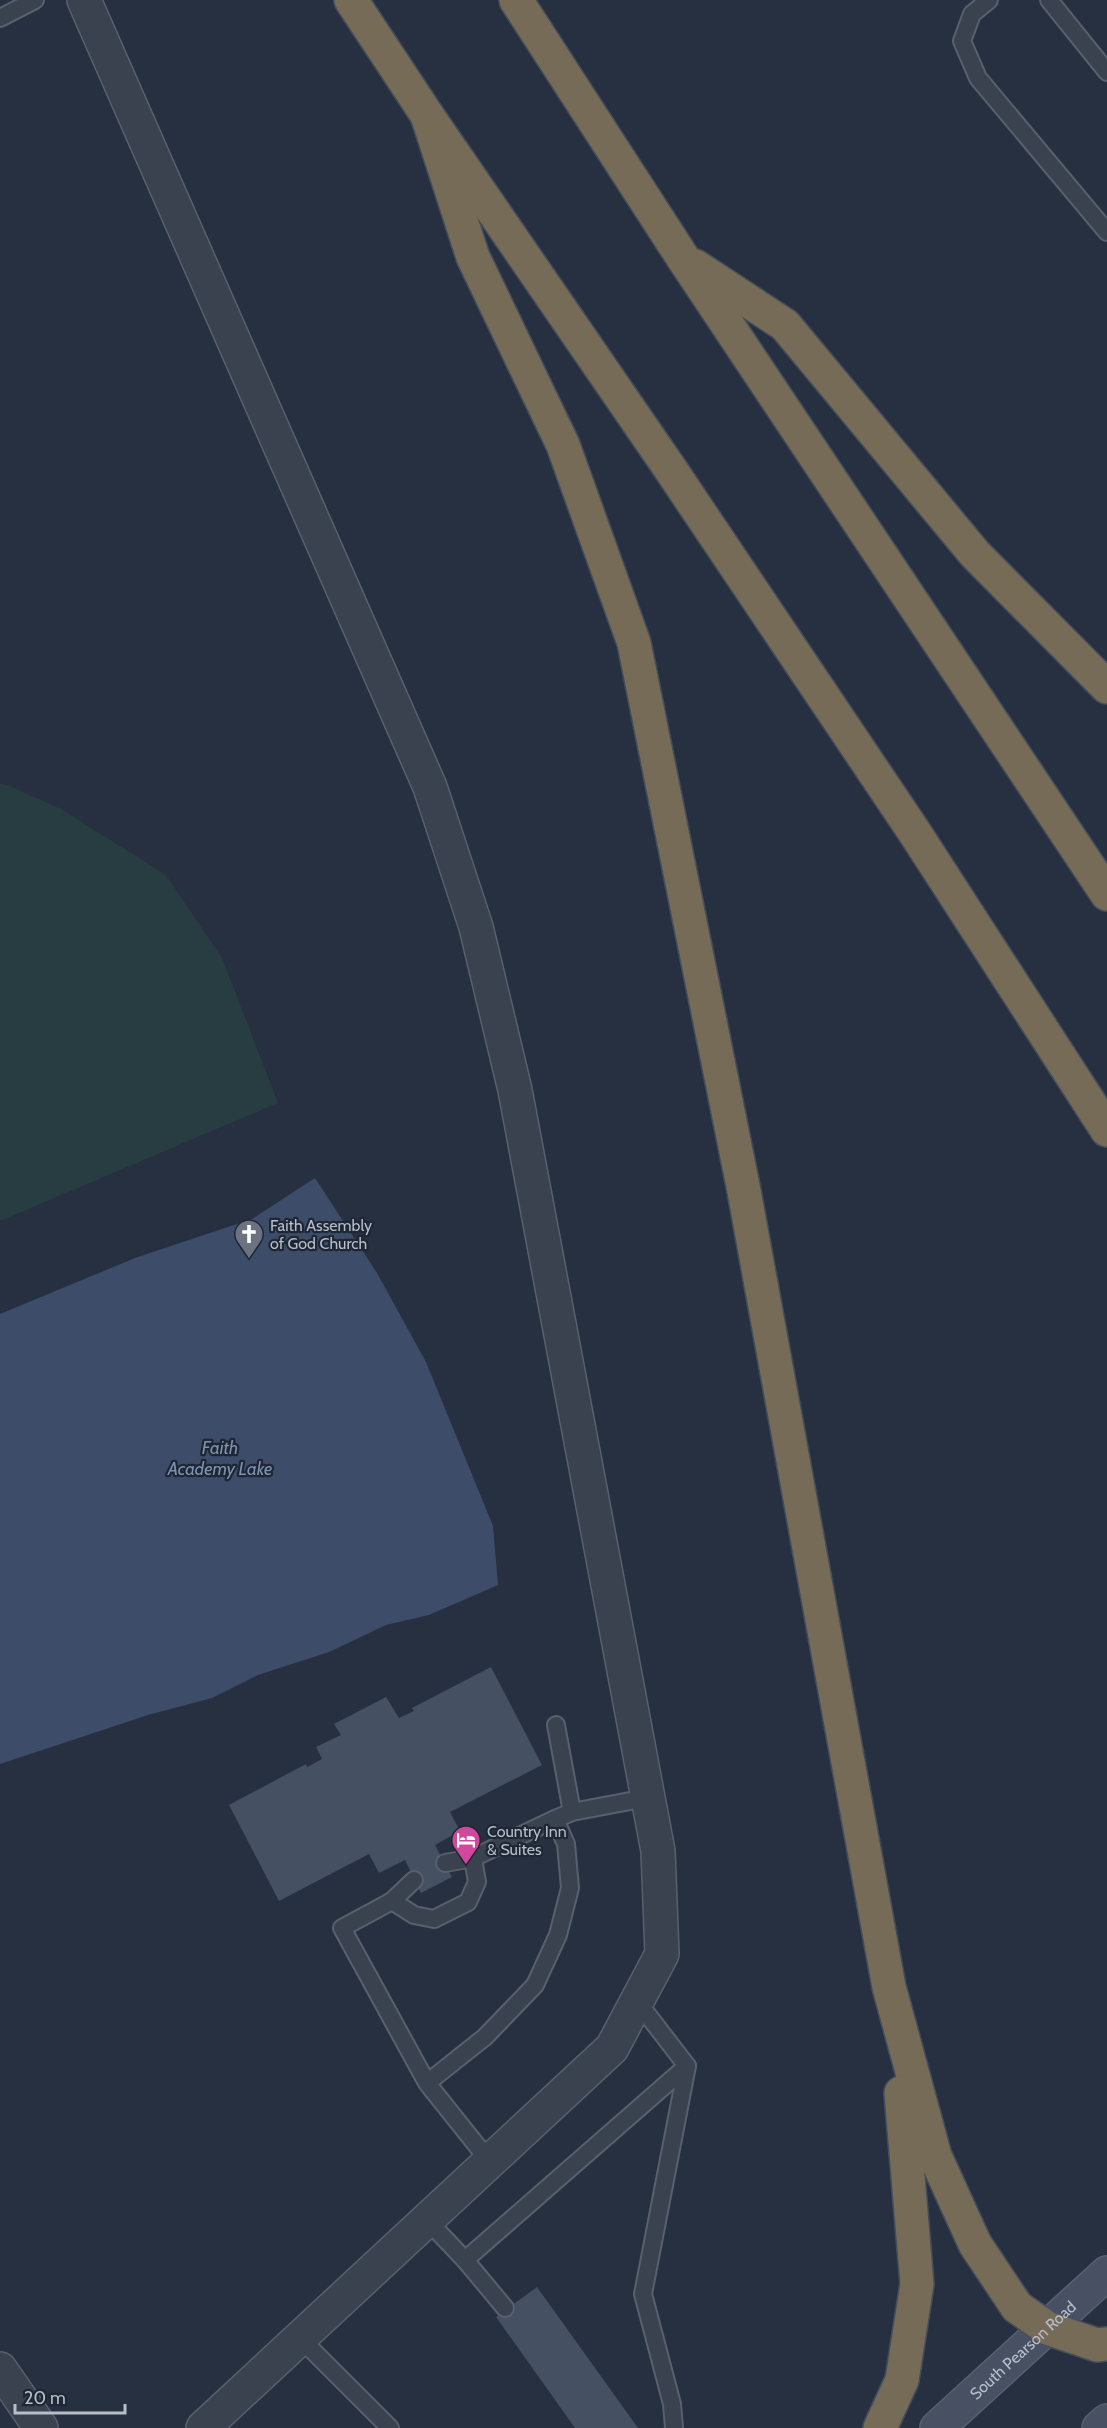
<svg xmlns="http://www.w3.org/2000/svg" width="1107" height="2428" viewBox="0 0 1107 2428" font-family="Cabin,sans-serif">
  <style>
    .green { fill: #283d41 }
    .water { fill: #3c4c69 }
    .building { fill: #455062 }
    .lines { fill: none; stroke-linecap: round; stroke-linejoin: round }
    .lane-casing { stroke: #58606d; stroke-width: 20 }
    .street-casing { stroke: #58606d; stroke-width: 36 }
    .secondary-casing { stroke: #58606d; stroke-width: 36 }
    .highway-casing { stroke: #454d5a; stroke-width: 36 }
    .lane { stroke: #3a4250; stroke-width: 16 }
    .street { stroke: #3a4250; stroke-width: 33 }
    .secondary { stroke: #485163; stroke-width: 33 }
    .highway { stroke: #766b57; stroke-width: 33 }
    .labels { text-anchor: middle; stroke-width: 4.5; stroke-linejoin: round; paint-order: stroke }
    .poi-label { font-size: 16px; fill: #b7bdca; stroke: #1f2735; text-anchor: start }
    .street-label { font-size: 16px; fill: #b7bdca; stroke: #1f2735 }
    .water-label { font-size: 18px; font-style: italic; fill: #7e92b2; stroke: #1f2735 }
  </style>
  <rect width="100%" height="100%" fill="#263040"/>
  <polygon class="green" points="0,784 7,785 61,809 166,875 222,958 278,1103 0,1221"/>
  <polygon class="water" points="315,1178 377,1273 426,1362 493,1526 498,1585 429,1615 386,1625 329,1652 258,1675 212,1698 148,1715 0,1764 0,1314 135,1258 252,1219"/>
  <g class="building">
    <polygon points="491,1667 542,1765 450,1812 460,1831 435,1845 452,1877 421,1893 405,1860 379,1873 369,1854 279,1901 229,1805 306,1764 307,1767 322,1759 316,1747 341,1735 334,1724 386,1697 399,1718 414,1711 412,1708"/>
    <polygon points="537,2287 638,2428 575,2428 496,2317"/>
  </g>
  <g class="lines">
    <g class="lane-casing">
      <g id="lane">
        <polyline points="989,0 972,14 962,41 978,78 1107,232"/>
        <polyline points="1049,0 1107,72"/>
        <polyline points="0,18 35,0"/>
        <polyline points="556,1725 572,1812"/>
        <polyline points="555,1819 572,1812 646,1798"/>
        <polyline points="445,1863 473,1858"/>
        <polyline points="392,1901 414,1880"/>
        <polyline points="637,2001 687,2066 643,2294 672,2404 674,2428"/>
        <polyline points="427,2083 342,1928 392,1901 414,1915 434,1919 468,1902 477,1882 473,1858 555,1819 566,1844 570,1888 558,1935 535,1985 485,2037 427,2083 490,2162"/>
        <polyline points="427,2220 465,2260 505,2308"/>
        <polyline points="465,2260 687,2066"/>
        <polyline points="300,2338 390,2428"/>
      </g>
    </g>
    <g class="street-casing">
      <g id="street">
        <polyline points="84,0 430,787 476,927 515,1090 658,1851 662,1954 612,2048 203,2428"/>
        <polyline points="0,2369 41,2428"/>
      </g>
    </g>
    <g class="secondary-casing">
      <g id="secondary">
        <path id="s1" d="M937 2428 1107 2273"/>
        <polyline points="1099,2428 1107,2421"/>
      </g>
    </g>
    <g class="highway-casing">
      <g id="highway">
        <polyline points="351,0 427,115 669,467 915,833 1107,1130"/>
        <polyline points="516,0 683,258 1107,894"/>
        <polyline points="427,115 473,257 563,445 634,643 744,1191 889,1987 935,2156 975,2244 1017,2307 1047,2328 1097,2345 1107,2344"/>
        <polyline points="695,266 785,325 975,554 1107,687"/>
        <polyline points="880,2428 902,2380 917,2284 901,2093"/>
      </g>
    </g>
    <use href="#lane" class="lane"/>
    <use href="#street" class="street"/>
    <use href="#secondary" class="secondary"/>
    <use href="#highway" class="highway"/>
  </g>
  <defs>
    <g id="church-pin" transform="scale(1.5)"><path d="M0 17L-7.5 6A9.5 9.5 0 1 1 7.5 6Z" fill="#6b7280" stroke="#1f2735"/><path d="M-1.2-6h2.4v3.5h3.3v2.4h-3.3V6h-2.4V-.1h-3.3v-2.4h3.3Z" fill="#fff"/></g>
    <g id="hotel-pin" transform="scale(1.5)"><path d="M0 17L-7.5 6A9.5 9.5 0 1 1 7.5 6Z" fill="#d1479c" stroke="#1f2735"/><path d="M-6-4.5h1.5V1H6V5H4.5V3h-9V5H-6ZM-4 0a1.8 1.8 0 1 1 3.6 0ZM.5 0V-2.5h3Q6-2.5 6 0Z" fill="#fff"/></g>
  </defs>
  <g fill-rule="evenodd">
    <use href="#church-pin" x="249" y="1234"/>
    <use href="#hotel-pin" x="466" y="1840"/>
  </g>
  <g class="labels">
    <g class="poi-label">
      <text x="270" y="1231">Faith Assembly<tspan x="270" dy="18">of God Church</tspan></text>
      <text x="487" y="1837">Country Inn<tspan x="487" dy="18">&amp; Suites</tspan></text>
    </g>
    <g class="street-label">
      <text dy="6" stroke="none"><textPath href="#s1" startOffset="116">South Pearson Road</textPath></text>
    </g>
    <g class="water-label">
      <text x="220" y="1454">Faith<tspan x="220" dy="21">Academy Lake</tspan></text>
    </g>
  </g>
  <path d="M15 2404v9h110v-9" fill="none" stroke="#b7bdca" stroke-width="3"/>
  <text x="24" y="2404" font-size="18" fill="#b7bdca" stroke="#1f2735" stroke-width="4.5" paint-order="stroke">20 m</text>
</svg>
